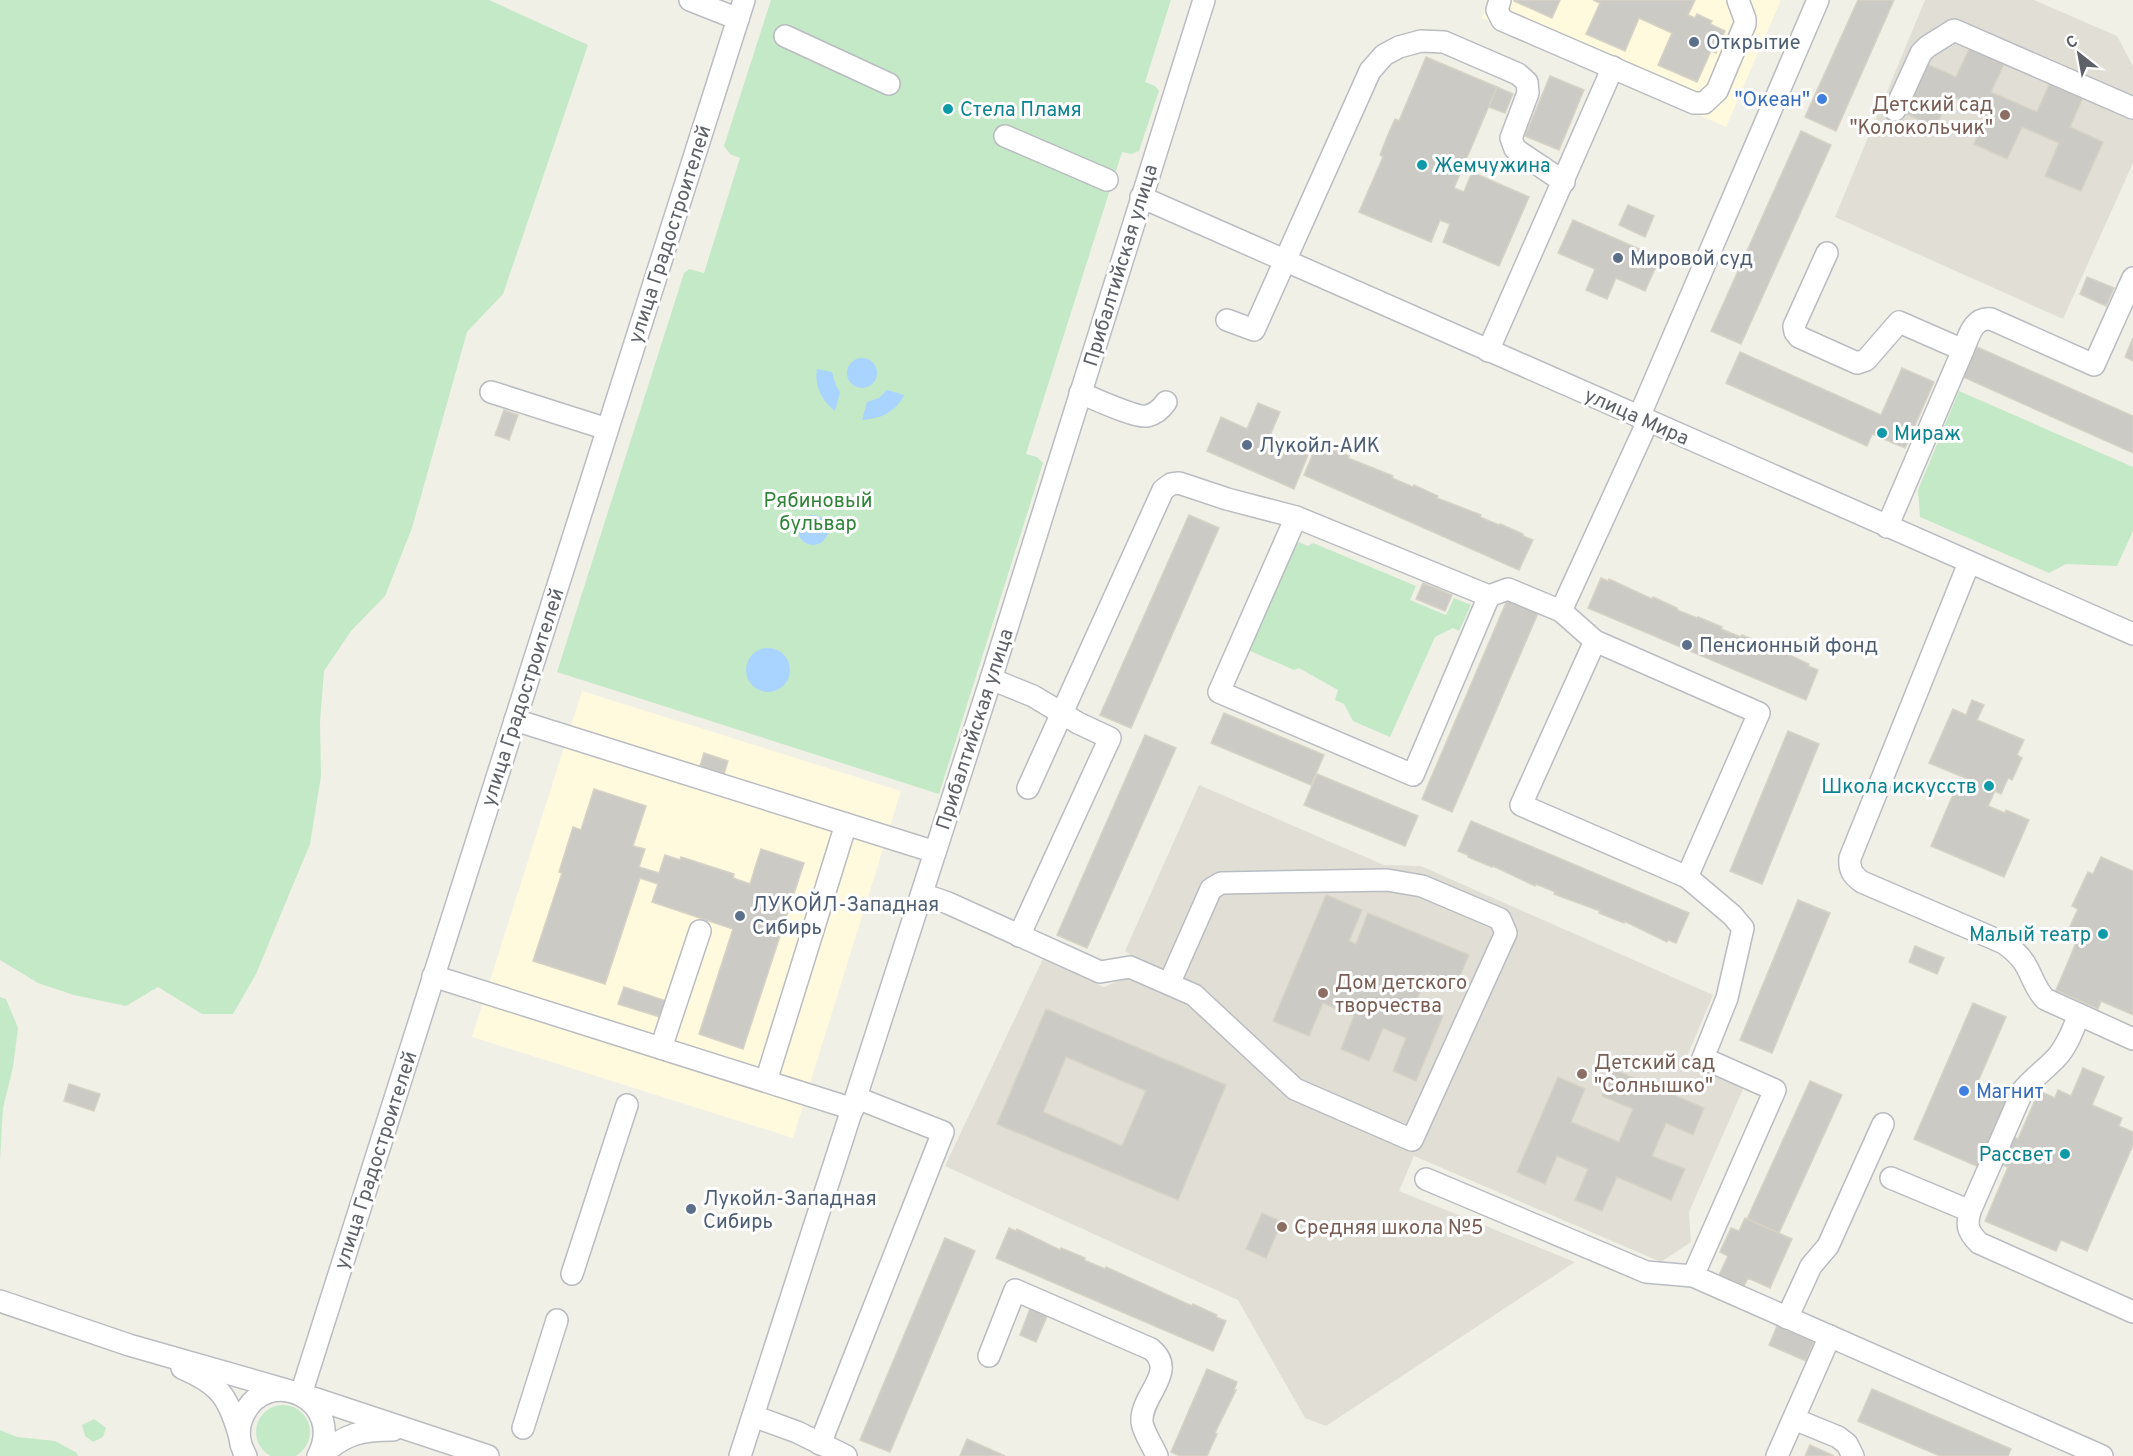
<svg xmlns="http://www.w3.org/2000/svg" width="2133" height="1456" viewBox="0 0 2133 1456" font-family="Overpass,sans-serif">
  <style>
    .commercial { fill: #fff9de }
    .education { fill: #e1dfd5 }
    .green { fill: #c3e9c6 }
    .water { fill: #a9d4ff }
    .building { fill: #cccac4; stroke: #d6d2c5; stroke-width: 1.5; fill-rule: evenodd }
    .lines { fill: none; stroke-linecap: round; stroke-linejoin: round }
    .minor-casing { stroke: #b9bcc1; stroke-width: 24 }
    .minor { stroke: #fff; stroke-width: 21 }
    .service-dot { fill: #5c6f8a; stroke: #fff; stroke-width: 2 }
    .shop-dot { fill: #3f7fe0; stroke: #fff; stroke-width: 2 }
    .culture-dot { fill: #0f9aa8; stroke: #fff; stroke-width: 2 }
    .education-dot { fill: #8d6e63; stroke: #fff; stroke-width: 2 }
    .labels { text-anchor: middle; stroke-width: 6; stroke-linejoin: round; paint-order: stroke }
    .service-label { font-size: 20px; fill: #4e5e75; stroke: #fff; text-anchor: start }
    .shop-label { font-size: 20px; fill: #366cbe; stroke: #fff; text-anchor: end }
    .education-label { font-size: 20px; fill: #785e54; stroke: #fff; text-anchor: start }
    .culture-label { font-size: 20px; fill: #0d838f; stroke: #fff; text-anchor: start }
    .street-label { font-size: 20px; fill: #5e6268; stroke: #fff }
    .park-label { font-size: 20px; fill: #30843a; stroke: #fff }
  </style>
  <rect width="100%" height="100%" fill="#f1f0e7"/>
  <g class="commercial">
    <polygon points="1489,0 1781,0 1726,127 1482,18"/>
    <polygon points="582,691 901,791 793,1138 472,1037"/>
  </g>
  <g class="education">
    <polygon points="1925,0 2034,0 2117,36 2133,66 2133,163 2063,319 1835,217"/>
    <polygon points="1199,785 1384,865 1421,866 1713,995 1685,1061 1744,1087 1689,1212 1691,1242 1661,1262 1414,1156 1399,1191 1575,1262 1326,1426 1305,1418 1238,1300 945,1166 1043,959 1104,987 1125,978 1134,958 1125,951"/>
  </g>
  <g class="green">
    <polygon points="0,0 489,0 588,45 503,294 467,332 412,528 385,596 351,631 324,671 320,721 321,776 310,844 256,974 233,1014 202,1014 158,987 126,1006 74,995 38,983 0,960"/>
    <polygon points="771,0 1171,0 1145,82 1155,86 1159,91 1139,151 1132,154 1122,152 1026,454 1037,457 1043,463 939,794 557,672 684,273 689,269 704,273 740,158 730,154 724,146"/>
    <polygon points="1959,391 2133,467 2133,531 2117,566 2066,564 2049,573 1920,517 1918,490"/>
    <polygon points="1296,541 1308,546 1313,543 1416,586 1410,600 1446,615 1454,598 1471,605 1459,631 1453,628 1435,637 1390,737 1353,721 1344,704 1335,700 1338,690 1299,668 1294,670 1248,650"/>
    <polygon points="0,997 6,999 18,1028 13,1067 3,1108 0,1161"/>
    <circle cx="283" cy="1432" r="27"/>
    <polygon points="94,1419 106,1428 103,1437 93,1442 85,1436 82,1425"/>
    <polygon points="0,1430 17,1437 55,1441 77,1453 78,1456 0,1456"/>
  </g>
  <g class="water">
    <circle cx="862" cy="373" r="15"/>
    <path d="M817 369 832 372 836 386 840 392 835 411C822 401 814 385 817 369Z"/>
    <path d="M887 390 904 395C896 412 880 419 862 420L867 402 879 398Z"/>
    <circle cx="813" cy="530" r="15"/>
    <circle cx="768" cy="670" r="22"/>
  </g>
  <g class="building">
    <polygon points="1515,0 1560,0 1552,18 1514,1"/>
    <polygon points="1593,0 1695,0 1688,15 1695,18 1697,14 1712,21 1710,24 1725,31 1716,53 1711,51 1697,82 1658,65 1672,33 1639,18 1625,51 1586,34 1600,3"/>
    <polygon points="1858,0 1894,0 1836,131 1805,117"/>
    <polygon points="1971,45 2006,60 1991,92 2037,112 2051,80 2084,95 2070,127 2103,142 2081,191 2045,176 2059,143 2022,127 2007,159 1974,144 1988,112 1950,95 1936,127 1902,112 1924,63 1956,77"/>
    <polygon points="1426,57 1497,87 1454,188 1464,192 1472,172 1529,197 1499,266 1443,242 1450,224 1440,220 1431,242 1359,212 1383,157 1380,155 1387,137 1395,119 1399,121"/>
    <polygon points="1550,76 1584,90 1559,150 1525,136"/>
    <polygon points="1497,87 1513,94 1505,113 1489,107"/>
    <polygon points="1801,131 1831,145 1741,344 1711,331"/>
    <polygon points="1628,205 1654,216 1645,237 1619,225"/>
    <polygon points="1573,220 1660,258 1645,291 1616,278 1607,299 1586,290 1595,269 1558,253"/>
    <polygon points="2087,277 2114,288 2106,306 2080,294"/>
    <polygon points="2133,338 2133,361 2125,357"/>
    <polygon points="1977,347 2133,416 2133,453 1963,377"/>
    <polygon points="1740,352 1881,415 1902,368 1934,382 1905,448 1872,434 1867,446 1726,383"/>
    <polygon points="1258,403 1280,412 1269,438 1308,455 1294,489 1207,451 1221,417 1247,429"/>
    <polygon points="504,410 518,415 509,440 495,435"/>
    <polygon points="1317,444 1325,448 1325,446 1349,456 1348,458 1393,476 1392,478 1413,487 1414,485 1438,496 1437,498 1481,515 1480,517 1499,525 1500,524 1523,534 1523,536 1533,540 1519,570 1304,475"/>
    <polygon points="1189,515 1219,528 1131,728 1100,715"/>
    <polygon points="1601,578 1608,581 1609,579 1652,599 1653,597 1677,608 1677,610 1697,618 1698,617 1722,627 1721,629 1741,637 1742,635 1766,645 1765,647 1784,655 1785,653 1809,664 1808,666 1818,670 1806,700 1588,608"/>
    <polygon points="1423,583 1452,595 1445,611 1416,599"/>
    <polygon points="1508,598 1539,611 1452,812 1422,799"/>
    <polygon points="1972,700 1984,705 1977,720 2024,740 2017,755 2022,758 2012,780 2008,778 2001,794 1995,791 1988,806 2005,813 2006,810 2029,820 2004,877 1931,846 1955,790 1969,796 1975,782 1929,763 1953,709 1966,715"/>
    <polygon points="1224,713 1324,755 1311,785 1211,743"/>
    <polygon points="1788,731 1819,744 1762,884 1730,871"/>
    <polygon points="1145,735 1176,748 1087,948 1057,935"/>
    <polygon points="704,753 728,761 724,774 700,766"/>
    <polygon points="1317,774 1418,816 1405,846 1304,805"/>
    <polygon points="594,789 646,806 633,846 645,849 639,867 659,873 665,855 680,860 681,857 734,874 733,878 750,884 761,849 804,863 743,1049 699,1034 733,929 652,902 658,884 640,878 605,984 533,961 562,873 559,872 573,827 581,830"/>
    <polygon points="1471,821 1689,913 1676,943 1668,940 1667,942 1624,921 1624,923 1599,913 1600,911 1554,894 1555,892 1536,884 1535,886 1493,866 1492,867 1468,857 1468,855 1458,851"/>
    <polygon points="2101,857 2133,871 2133,1015 2101,1001 2098,1009 2056,990 2079,936 2068,931 2078,909 2072,906 2088,872 2093,874"/>
    <polygon points="1326,895 1362,910 1349,941 1356,944 1368,913 1469,955 1456,985 1428,974 1415,1004 1443,1016 1416,1081 1393,1071 1406,1038 1383,1028 1369,1061 1341,1049 1354,1016 1323,1003 1309,1036 1273,1021"/>
    <polygon points="1798,900 1830,913 1772,1053 1740,1040"/>
    <polygon points="1915,946 1944,958 1937,974 1909,962"/>
    <polygon points="624,987 669,1002 663,1018 618,1004"/>
    <polygon points="1973,1003 2006,1017 1977,1084 2009,1098 1979,1167 1914,1139"/>
    <path d="M1046 1009 1226 1085 1178 1200 997 1124ZM1066 1057 1146 1091 1122 1146 1043 1112Z"/>
    <polygon points="2083,1068 2104,1077 2092,1105 2122,1118 2119,1126 2133,1132 2133,1145 2087,1251 2061,1240 2056,1251 1985,1221 2008,1167 1997,1163 2009,1135 2018,1139 2039,1091 2055,1098 2058,1090 2071,1096"/>
    <polygon points="1613,1069 1704,1108 1693,1135 1666,1123 1652,1156 1685,1169 1671,1200 1617,1177 1602,1211 1575,1200 1588,1169 1557,1156 1545,1184 1517,1172 1558,1077 1585,1089 1571,1122 1619,1142 1633,1109 1602,1096"/>
    <polygon points="1810,1081 1842,1095 1779,1233 1747,1219"/>
    <polygon points="69,1084 100,1094 94,1111 64,1101"/>
    <polygon points="1262,1213 1282,1222 1266,1258 1246,1249"/>
    <polygon points="1745,1218 1792,1239 1770,1288 1748,1278 1744,1286 1719,1275 1728,1256 1720,1252 1731,1228 1739,1231"/>
    <polygon points="1009,1228 1016,1231 1017,1229 1060,1250 1061,1248 1085,1258 1084,1260 1105,1269 1106,1267 1192,1306 1193,1304 1217,1315 1216,1317 1226,1321 1213,1351 996,1258"/>
    <polygon points="945,1238 975,1251 890,1452 860,1440"/>
    <polygon points="1031,1306 1048,1314 1036,1342 1020,1335"/>
    <polygon points="1777,1326 1814,1341 1806,1361 1769,1345"/>
    <polygon points="1207,1369 1237,1382 1234,1390 1236,1390 1215,1433 1217,1434 1207,1456 1180,1456 1171,1452"/>
    <polygon points="1872,1389 2011,1449 2008,1456 1940,1456 1858,1421"/>
    <polygon points="967,1439 1005,1456 960,1456"/>
    <polygon points="1810,1445 1834,1456 1805,1456"/>
  </g>
  <g class="lines">
    <g class="minor-casing">
      <g id="minor">
        <polyline points="690,0 738,19"/>
        <polyline points="1500,0 1497,10 1502,20 1694,103 1704,103 1717,91 1745,24 1745,19 1738,0"/>
        <polyline points="785,36 889,84"/>
        <polyline points="1895,110 1921,53 1927,47 1954,30 2133,108"/>
        <polyline points="1005,136 1107,180"/>
        <polyline points="1141,197 2133,634"/>
        <polyline points="1827,253 1794,326 1795,332 1799,337 1857,363 1866,360 1899,322 1963,350"/>
        <polyline points="1227,320 1254,330 1370,71 1384,55 1399,47 1421,41 1444,42 1518,74 1527,82 1528,93 1511,138 1515,149 1564,182"/>
        <polyline points="1488,351 1613,67"/>
        <polyline points="491,392 607,429"/>
        <path d="M1080 393C1093 398 1135 418 1147 416 1155 414 1162 408 1166 402"/>
        <polyline points="1639,417 1818,0"/>
        <path d="M1887 527 1963 350C1969 336 1973 317 1991 319L2094 365 2133 278"/>
        <path d="M1969 563 1850 858C1849 869 1852 875 1862 882L2004 943C2012 949 2020 955 2025 964 2033 977 2034 987 2045 999L2133 1039"/>
        <polyline points="1489,596 1413,775 1219,692 1296,517 1489,596 1508,589 1561,611"/>
        <polyline points="1595,641 1521,805 1687,877 1759,713 1595,641 1561,611 1648,421"/>
        <polyline points="991,679 1033,696 1078,723 1110,738 1019,936"/>
        <polyline points="515,720 935,852"/>
        <polyline points="1028,788 1163,490 1171,484 1179,483 1227,499 1296,517"/>
        <polyline points="1687,877 1732,915 1743,928 1727,998 1703,1058 1775,1090 1693,1276"/>
        <polyline points="922,894 948,903 1100,972 1130,967 1194,995 1295,1089 1412,1140 1506,933 1500,919 1422,886 1387,880 1221,883 1211,889 1169,984"/>
        <polyline points="433,976 853,1109"/>
        <path d="M2079 1015C2073 1029 2068 1045 2057 1057 2046 1069 2033 1078 2023 1090L1970 1211C1966 1226 1968 1232 1979 1243L2133 1312"/>
        <polyline points="661,1048 700,931"/>
        <polyline points="766,1081 846,824"/>
        <polyline points="1891,1178 1970,1211"/>
        <polyline points="1426,1179 1646,1272 1693,1276 2102,1456"/>
        <polyline points="572,1274 627,1105"/>
        <polyline points="0,1301 129,1345 290,1391"/>
        <polyline points="1787,1318 1811,1266 1828,1246 1883,1124"/>
        <path d="M989 1356 1015 1290 1151 1349C1179 1372 1140 1395 1142 1422 1143 1432 1153 1446 1157 1456"/>
        <path d="M182 1368C219 1384 228 1396 239 1434"/>
        <polyline points="753,1416 797,1432 846,1456"/>
        <polyline points="1794,1419 1838,1437 1847,1444 1853,1456"/>
        <polyline points="523,1428 557,1320"/>
        <polyline points="820,1444 943,1132 857,1098"/>
        <path d="M246 1456C239 1444 237 1429 243 1416 267 1363 347 1400 318 1456"/>
        <path d="M321 1456C344 1434 361 1430 393 1430"/>
        <polyline points="488,1456 301,1394 744,0"/>
        <polyline points="740,1456 991,679 1204,0"/>
        <polyline points="1777,1456 1830,1336"/>
      </g>
    </g>
    <use href="#minor" class="minor"/>
  </g>
  <g class="service-dot">
    <circle cx="1694" cy="42" r="6"/>
    <circle cx="1618" cy="258" r="6"/>
    <circle cx="1247" cy="445" r="6"/>
    <circle cx="1687" cy="645" r="6"/>
    <circle cx="740" cy="916" r="6"/>
    <circle cx="691" cy="1209" r="6"/>
  </g>
  <g class="shop-dot">
    <circle cx="1822" cy="99" r="6"/>
    <circle cx="1964" cy="1091" r="6"/>
  </g>
  <g class="culture-dot">
    <circle cx="948" cy="109" r="6"/>
    <circle cx="1422" cy="165" r="6"/>
    <circle cx="1882" cy="433" r="6"/>
    <circle cx="1989" cy="786" r="6"/>
    <circle cx="2103" cy="934" r="6"/>
    <circle cx="2065" cy="1154" r="6"/>
  </g>
  <g class="education-dot">
    <circle cx="2005" cy="115" r="6"/>
    <circle cx="1323" cy="993" r="6"/>
    <circle cx="1582" cy="1074" r="6"/>
    <circle cx="1282" cy="1227" r="6"/>
  </g>
  <g class="labels">
    <g class="service-label">
      <text x="1706" y="49">Открытие</text>
      <text x="1630" y="265">Мировой суд</text>
      <text x="1259" y="452">Лукойл-АИК</text>
      <text x="1699" y="652">Пенсионный фонд</text>
      <text x="752" y="911">ЛУКОЙЛ-Западная<tspan x="752" dy="23">Сибирь</tspan></text>
      <text x="703" y="1205">Лукойл-Западная<tspan x="703" dy="23">Сибирь</tspan></text>
    </g>
    <g class="shop-label">
      <text x="1810" y="106">"Океан"</text>
      <text x="1976" y="1098" text-anchor="start">Магнит</text>
    </g>
    <g class="education-label">
      <text x="1993" y="111" text-anchor="end">Детский сад<tspan x="1993" dy="23">"Колокольчик"</tspan></text>
      <text x="1335" y="989">Дом детского<tspan x="1335" dy="23">творчества</tspan></text>
      <text x="1594" y="1069">Детский сад<tspan x="1594" dy="23">"Солнышко"</tspan></text>
      <text x="1294" y="1234">Средняя школа №5</text>
    </g>
    <g class="culture-label">
      <text x="960" y="116">Стела Пламя</text>
      <text x="1434" y="172">Жемчужина</text>
      <text x="1894" y="440">Мираж</text>
      <text x="1977" y="793" text-anchor="end">Школа искусств</text>
      <text x="2091" y="941" text-anchor="end">Малый театр</text>
      <text x="2053" y="1161" text-anchor="end">Рассвет</text>
    </g>
    <g class="street-label">
      <text transform="translate(669 234) rotate(-72)" y="7">улица Градостроителей</text>
      <text transform="translate(1120 265) rotate(-73)" y="7">Прибалтийская улица</text>
      <text transform="translate(1637 416) rotate(24)" y="7">улица Мира</text>
      <text transform="translate(522 697) rotate(-72)" y="7">улица Градостроителей</text>
      <text transform="translate(974 729) rotate(-72)" y="7">Прибалтийская улица</text>
      <text transform="translate(375 1160) rotate(-72)" y="7">улица Градостроителей</text>
    </g>
    <g class="park-label">
      <text x="818" y="507">Рябиновый<tspan x="818" dy="23">бульвар</tspan></text>
    </g>
  </g>
  <g transform="translate(2079 54) rotate(329)" stroke="#ffffff" stroke-width="4.5" paint-order="stroke">
  <path d="M0-4.5L10 22L0 15L-10 22Z" fill="#5e6268"/>
  <text y="-9" font-size="16" font-weight="bold" text-anchor="middle" fill="#5e6268">С</text>
  </g>
</svg>
